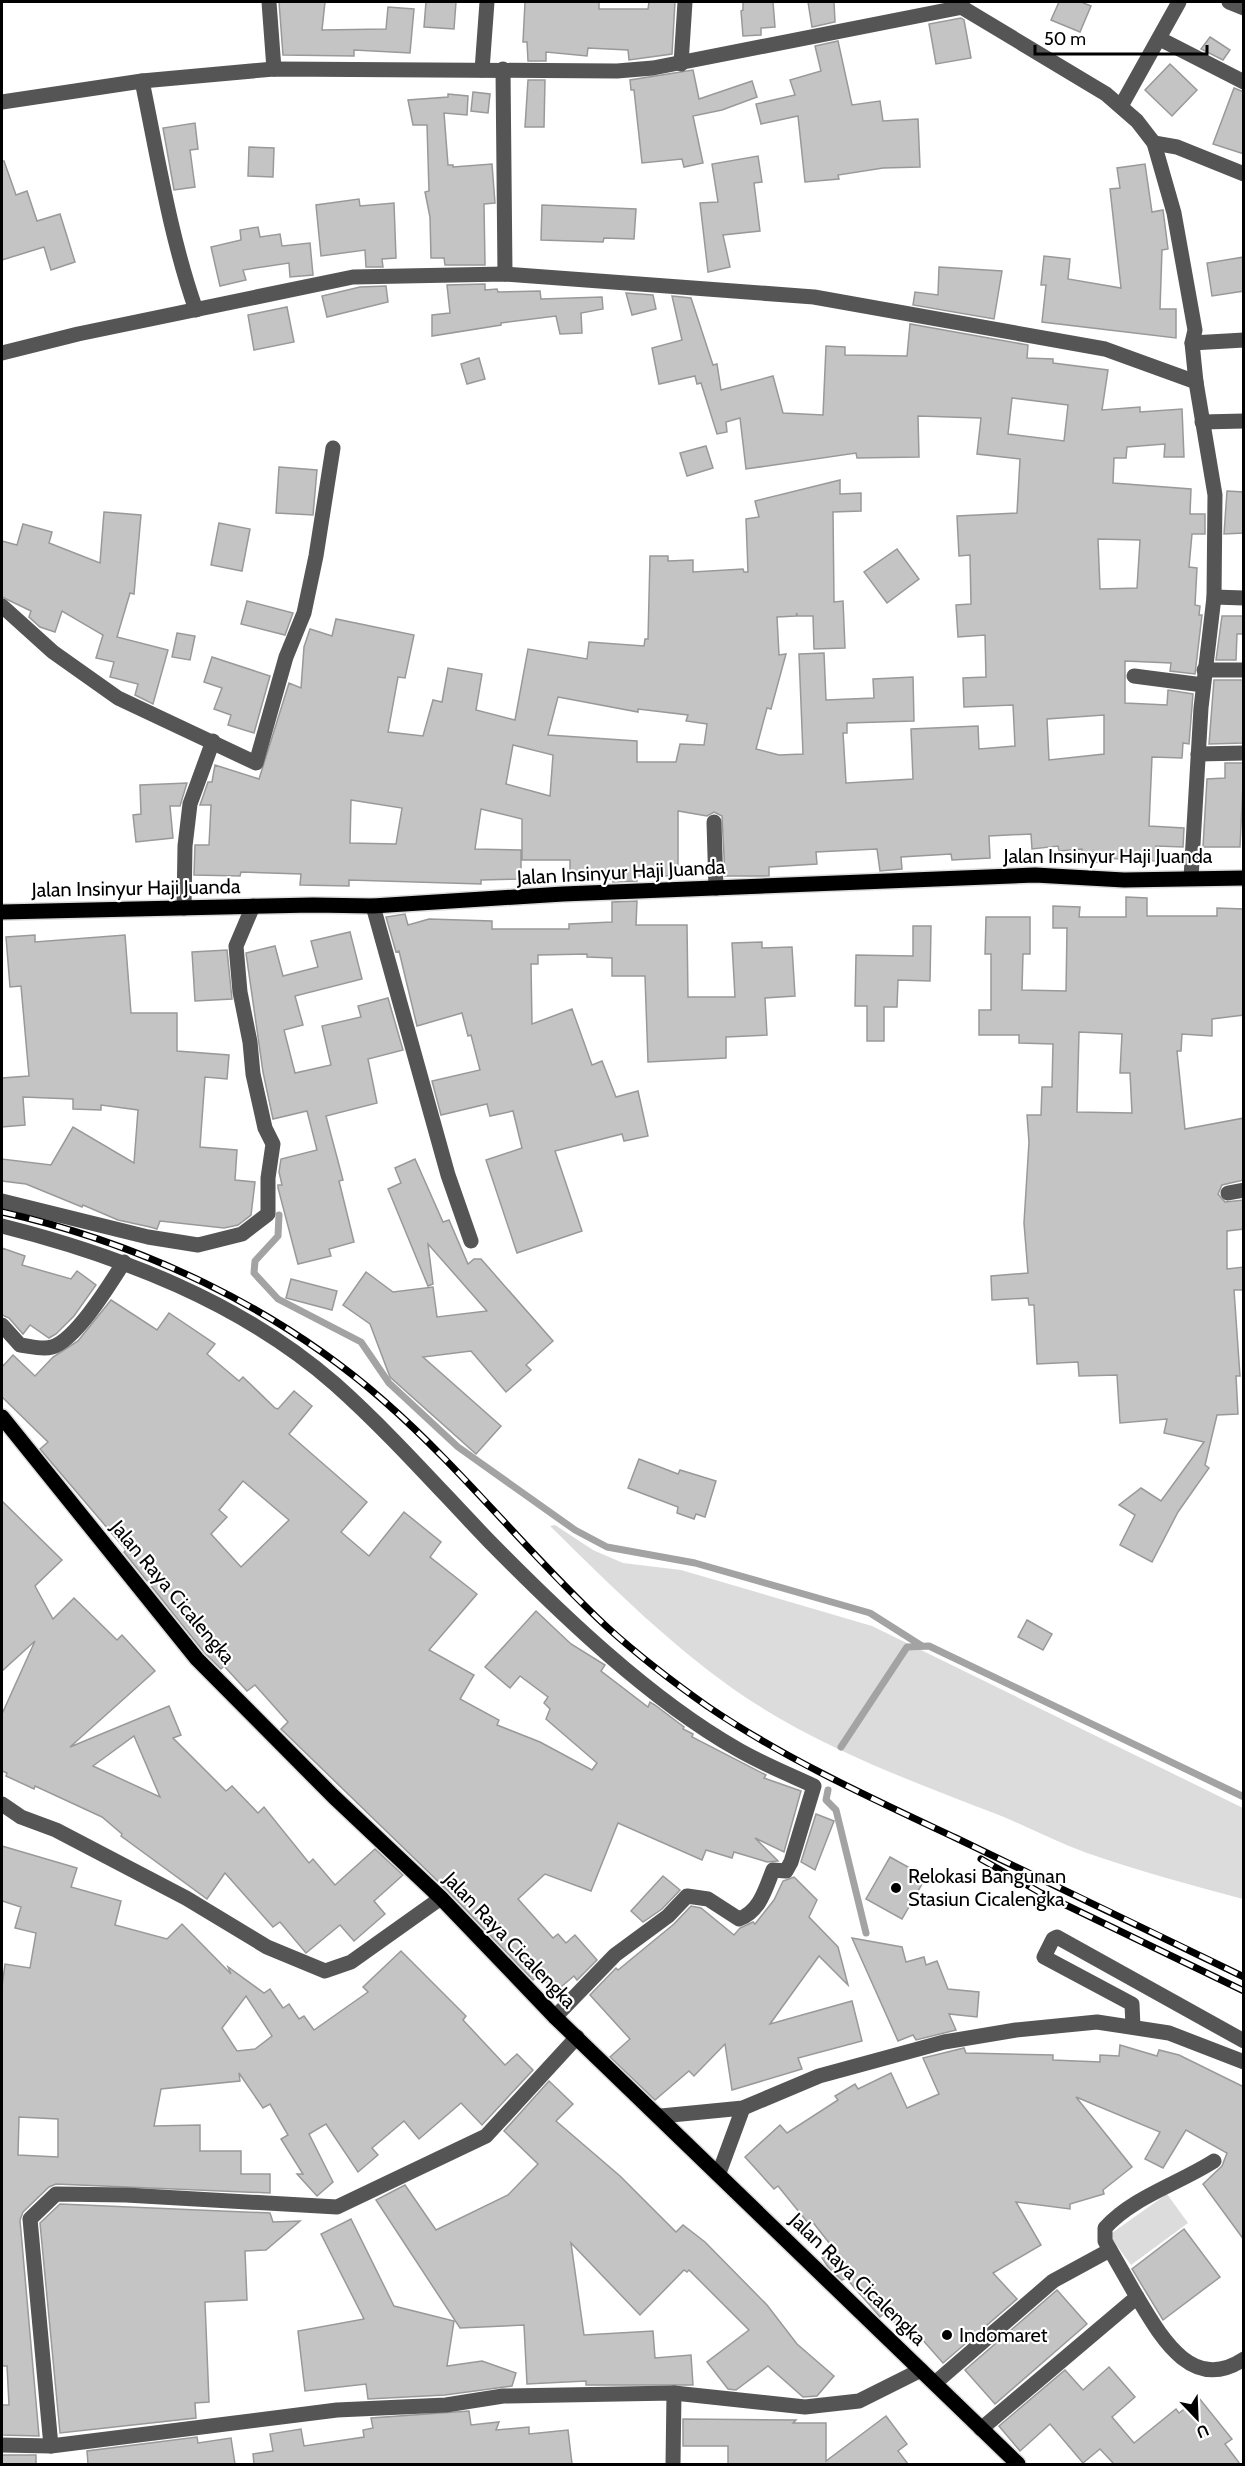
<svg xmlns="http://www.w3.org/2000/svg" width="1245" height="2466" viewBox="0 0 1245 2466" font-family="Cabin,sans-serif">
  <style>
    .green { fill: #dcdcdc }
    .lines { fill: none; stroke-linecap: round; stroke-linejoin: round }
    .stream { stroke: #a3a3a3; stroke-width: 7 }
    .building { fill: #c4c4c4; stroke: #999; stroke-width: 1.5; fill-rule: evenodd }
    .major-casing { stroke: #dbdbdb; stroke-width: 18 }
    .minor { stroke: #555; stroke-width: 15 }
    .major { stroke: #000; stroke-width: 15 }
    .rail-casing { stroke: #000; stroke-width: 7 }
    .rail { stroke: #fff; stroke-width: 4.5; stroke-dasharray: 14; stroke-linecap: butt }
    .poi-dot { fill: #000; stroke: #fff; stroke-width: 2 }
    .labels { text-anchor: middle; stroke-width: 4.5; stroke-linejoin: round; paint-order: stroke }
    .street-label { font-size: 20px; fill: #000; stroke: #fff }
    .poi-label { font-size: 20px; fill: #000; stroke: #fff; text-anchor: start }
  </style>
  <rect width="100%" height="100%" fill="#fff"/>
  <g class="green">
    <path d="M555 1525 593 1550 623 1563 681 1570 872 1626 1243 1808V1899C1191 1885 1138 1871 1087 1853 1054 1841 1023 1824 991 1812 908 1780 823 1748 748 1699 675 1650 613 1588 550 1526Z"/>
    <polygon points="1167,2194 1188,2223 1131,2265 1109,2235"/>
  </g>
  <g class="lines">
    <g class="stream">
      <polyline points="279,1215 278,1236 255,1261 254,1273 278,1299 361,1342 389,1383 458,1447 575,1530 607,1547 695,1563 870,1613 922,1646"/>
      <polyline points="841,1747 907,1647 929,1646 1244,1797"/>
      <polyline points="828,1790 826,1800 836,1810 866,1933"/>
    </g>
  </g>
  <g class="building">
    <polygon points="279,2 325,2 322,30 386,29 388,7 414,9 410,53 354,50 354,56 283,55"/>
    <polygon points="426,2 456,2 454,29 424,27"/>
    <polygon points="525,2 599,2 599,9 648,9 649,2 675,2 672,54 629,60 628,50 588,48 587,56 546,52 546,61 528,61 527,42 523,42"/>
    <polygon points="743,2 773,2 775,27 761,28 761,35 743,36 741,11 743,10"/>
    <polygon points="808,2 834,2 835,22 812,27"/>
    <polygon points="1059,2 1081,2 1091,6 1080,32 1051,20"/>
    <polygon points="961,18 964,20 971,58 936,64 929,24"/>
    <polygon points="1210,37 1230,50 1223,60 1201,49"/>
    <polygon points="838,41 852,105 880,101 883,121 918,119 920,167 883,168 838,175 839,179 805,182 798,116 761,124 756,104 795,95 790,80 821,71 815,46"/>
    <polygon points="1170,64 1197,90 1172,116 1145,90"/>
    <polygon points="693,70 699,99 752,81 757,97 722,110 693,116 703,163 684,167 682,159 642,163 634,90 631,90 630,80"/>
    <polygon points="528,80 545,80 544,127 525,127"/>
    <polygon points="1234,88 1244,92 1244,154 1213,144"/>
    <polygon points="473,92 490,94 488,113 471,111"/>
    <polygon points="448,94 468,96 467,115 444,113 448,165 453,165 453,167 492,164 495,203 484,204 485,265 445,265 444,258 431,258 430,217 425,192 429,191 427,125 413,125 408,100 448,97"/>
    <polygon points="195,123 198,149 190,150 195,187 174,190 163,128"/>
    <polygon points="249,147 274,148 273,177 248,176"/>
    <polygon points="758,156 762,182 754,183 760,231 723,235 730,267 708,272 700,203 718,202 712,164"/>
    <polygon points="2,161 4,161 16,195 27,191 37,221 60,214 75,262 51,270 44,247 2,260"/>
    <polygon points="1145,164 1152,212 1163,210 1168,249 1162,250 1160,309 1176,309 1176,338 1042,322 1046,285 1041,285 1044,256 1070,259 1068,279 1121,288 1110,189 1120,188 1117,168"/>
    <polygon points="359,199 360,206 394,203 396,258 382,259 383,267 366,267 365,250 321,256 316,205"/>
    <polygon points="542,205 636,209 634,239 604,238 603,242 541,240"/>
    <polygon points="258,227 260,237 280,234 282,246 310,243 313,275 290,277 289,263 243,270 246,280 220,286 211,247 241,240 240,230"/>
    <polygon points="1244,257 1244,291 1212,296 1207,263"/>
    <polygon points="939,267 1002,271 994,319 913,305 915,292 938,295"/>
    <polygon points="485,284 485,290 497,289 498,292 540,291 541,299 602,297 603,309 581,313 582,333 560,334 556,316 501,323 501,325 432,336 432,315 450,313 447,285"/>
    <polygon points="386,286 388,302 327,317 322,296 360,287"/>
    <polygon points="626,293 653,295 656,309 632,315"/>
    <path d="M672 296 691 298 713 365 717 364 721 390 773 376 783 413 823 415 826 346 845 347V355L907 356 910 324 1028 345 1027 358 1053 359V363L1108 370 1102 410 1140 407V412L1182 409 1184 457H1164L1165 444 1127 447 1126 458H1114L1113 483 1191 489 1190 514H1205V534H1192L1189 567 1197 568 1195 605 1200 606 1199 615H1202L1195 674 1170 671 1171 663 1125 661V703L1167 705 1168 690 1193 694 1189 744 1183 743 1182 758 1152 757 1149 826 1184 828 1183 847 1156 846V861L1103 858V862L1083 863 1082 849 1059 851 1058 846 1032 849 1031 834 989 836 990 858 952 860 951 854 901 857 902 869 880 871 877 849 816 852 817 864 769 867V876H725L722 816 714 812 707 816 678 811V876H637V881L613 882V879H608V874H570V860H522V819L481 809 475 849 521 850V879L481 880V884L349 880V886L300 885 301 874 241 872 240 876 194 875 195 845H209L211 805H200L208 782H212L215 765 259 779 289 683 301 688 304 647 310 629 332 636 336 619 414 635 405 678 398 677 388 732 423 736 433 700 442 702 448 668 482 674 476 710 515 720 528 649 587 659 589 642 644 646 645 639H648L650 556H668V561L693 560V572L743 569 744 572H748L746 519 759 517 755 501 840 480V494L861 493V511L833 512 834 602 843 601 845 648 814 649 813 616H797V613L796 616 777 617 779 655 786 654 771 709 767 708 756 749 779 755 803 754 799 654 824 653 826 700 874 698 873 679 913 677 914 721 847 723V733H843L846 783 913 779 911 729 978 726 979 749 1015 746 1013 705 964 707 963 678 986 677 985 635 958 637 956 605 971 604 970 555 959 556 957 516 1017 513 1020 459 977 454 981 418 918 416 919 457 857 458 856 453 746 469 740 418 726 422 727 432 717 434 701 383 697 384 695 376 659 384 652 348 682 340ZM1012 398 1068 405 1064 441 1008 434ZM1098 539 1140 540 1137 588 1100 589ZM558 697 638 712V709L688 715 686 721 707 724 704 745 680 744 676 762H637V741L548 735ZM1104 715V754L1049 760 1047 719ZM513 745 553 755 550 796 506 784ZM351 800 402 808 396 844 350 843Z"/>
    <polygon points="287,307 294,342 254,350 248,315"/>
    <polygon points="479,358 485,379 467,384 461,364"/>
    <polygon points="706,446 713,468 687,476 680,453"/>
    <polygon points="279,467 317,470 313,515 276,513"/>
    <polygon points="1227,491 1244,492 1244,533 1224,534"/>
    <polygon points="104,512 141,515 134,594 130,593 117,637 168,650 153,704 135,695 138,684 110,677 114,662 96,658 103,635 62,611 55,632 40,627 29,617 31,611 2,597 2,541 17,545 23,524 52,532 49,543 100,563"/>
    <polygon points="219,523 250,529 242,571 211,565"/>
    <polygon points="897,549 919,579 887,603 864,572"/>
    <polygon points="247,601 293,613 285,635 241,624"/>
    <polygon points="1222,616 1244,616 1244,634 1237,634 1236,660 1216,660"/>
    <polygon points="177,633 195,636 190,660 172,657"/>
    <polygon points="212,657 270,676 254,733 228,725 231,715 214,709 222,688 204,682"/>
    <polygon points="1214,680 1244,680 1244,743 1209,744"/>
    <polygon points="1225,763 1244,763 1240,847 1203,847 1207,779 1225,778"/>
    <polygon points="187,783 180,806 170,806 173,838 136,842 133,815 141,814 140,785"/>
    <path d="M1126 897 1147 898V916H1217V908L1244 909V1015L1212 1019V1036L1182 1034 1181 1051H1177L1185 1129 1244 1118V1180L1222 1185 1218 1194 1225 1202 1244 1200V1229L1227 1231V1269L1244 1267V1290H1234L1240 1376H1236L1238 1414 1217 1415 1205 1465 1209 1468 1178 1512 1152 1562 1120 1545 1135 1515 1119 1505 1141 1488 1161 1501 1204 1442 1164 1433 1167 1419 1120 1423 1117 1375 1079 1376 1078 1362 1037 1364 1034 1305H1029L1028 1298 992 1300 991 1276 1028 1273 1024 1223 1029 1142 1027 1115H1041L1042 1087H1052L1053 1044 1019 1043V1035H979V1010H991V954H985L986 917H1030V954H1023L1022 990 1066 991 1067 928H1053V906L1080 907 1079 917H1126ZM1079 1032 1122 1034 1120 1073H1130L1132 1113 1077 1112Z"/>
    <polygon points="637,901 636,925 687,925 688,997 735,997 732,943 762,942 762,948 792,947 795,996 765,998 767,1035 726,1037 726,1058 648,1062 645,976 612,976 612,958 587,957 587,954 538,955 538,964 531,964 532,1024 572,1009 592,1065 602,1061 616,1097 638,1091 648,1136 624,1141 622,1134 555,1151 582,1231 517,1253 486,1160 522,1148 513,1111 490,1116 487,1104 441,1115 432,1081 480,1070 471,1035 468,1036 462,1013 417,1026 399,951 396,952 386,917 405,914 408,925 429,919 492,921 492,929 569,929 569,924 612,922 612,902"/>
    <polygon points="913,926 931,926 930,981 898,980 897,1007 884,1007 884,1041 867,1041 867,1006 855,1006 856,955 913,956"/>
    <polygon points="350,932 362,979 295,996 303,1025 284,1030 295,1073 331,1065 322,1026 361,1017 358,1006 388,998 403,1050 368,1059 377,1103 326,1116 343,1180 339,1181 354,1242 329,1249 331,1256 298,1264 278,1188 278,1185 282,1185 279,1172 281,1159 317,1150 307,1111 273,1119 263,1072 246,953 275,946 283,976 318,967 311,941"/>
    <polygon points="35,935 35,942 125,935 131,1013 177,1013 177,1051 229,1055 227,1079 205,1077 200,1147 237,1150 235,1180 255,1182 251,1215 238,1225 224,1228 160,1221 157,1229 150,1227 118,1220 83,1205 82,1207 26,1184 2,1181 2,1159 51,1165 73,1127 134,1163 138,1110 101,1105 101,1110 73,1109 73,1099 23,1097 25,1125 2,1127 2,1078 29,1076 21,986 10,987 6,937"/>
    <polygon points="227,950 232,999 195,1001 192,952"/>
    <polygon points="415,1159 443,1222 449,1220 468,1264 474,1259 481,1259 553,1341 526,1365 531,1370 506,1392 471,1351 423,1357 501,1426 476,1454 390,1377 370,1324 343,1305 366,1272 393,1292 433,1287 437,1317 487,1311 428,1244 433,1284 428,1286 388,1189 401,1183 395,1168"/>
    <polygon points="2,1248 25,1256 22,1265 71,1279 77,1271 96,1285 74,1316 56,1334 49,1338 30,1325 23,1334 9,1318 2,1315"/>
    <polygon points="291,1279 337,1291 332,1310 286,1298"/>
    <path d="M111 1300 157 1330 169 1313 215 1344 207 1354 239 1381 243 1377 275 1408 278 1409 294 1391 312 1406 289 1434 367 1502 341 1532 369 1556 404 1512 441 1542 430 1557 477 1594 429 1650 474 1675 460 1699 499 1720 497 1725 540 1742 592 1770 597 1763 546 1719 550 1709 544 1703 548 1697 520 1676 510 1688 485 1667 536 1611 571 1644 605 1665 601 1671 648 1707 650 1702 655 1705 684 1727 683 1729 693 1734 692 1737 766 1775 764 1778 801 1791 784 1852 755 1838 778 1861 767 1862 734 1852 732 1858 706 1850 702 1860 618 1823 591 1891 545 1874 518 1899 553 1938 558 1934 566 1943 575 1935 597 1960 577 1980 574 1976 555 1992 539 1974 533 1980 448 1891 281 1729 288 1722 255 1685 247 1691 224 1666 221 1669 204 1652 124 1552 126 1550 40 1449 48 1442 2 1397V1367L13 1355 35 1376 53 1357 78 1341ZM243 1481 289 1520 241 1567 211 1534 227 1517 219 1510Z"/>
    <polygon points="639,1459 678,1474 680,1470 716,1481 705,1517 696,1514 694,1519 677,1513 678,1507 628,1488"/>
    <path d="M2 1501 62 1560 35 1586 53 1619 74 1598 117 1640 122 1635 155 1671 70 1747 169 1706 181 1735 173 1738 226 1791 232 1786 258 1813 264 1807 309 1863 313 1859 335 1885 375 1849 403 1875 374 1901 385 1914 354 1941 340 1925 306 1953 280 1922 273 1927 225 1873 207 1899 121 1836 122 1834 102 1817 35 1786 34 1789 6 1776 7 1773 2 1771V1714L35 1641 2 1671ZM134 1736 160 1797 93 1766Z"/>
    <polygon points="1027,1620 1052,1634 1043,1650 1018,1637"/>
    <polygon points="816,1814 834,1821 815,1870 801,1862"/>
    <path d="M2 1846 77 1868 71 1887 121 1901 115 1925 167 1939 182 1924 231 1974 228 1967 264 1993 270 1989 283 2008 289 2004 299 2019 304 2016 314 2030 368 1992 363 1987 401 1951 466 2016 463 2020 505 2065 517 2054 533 2070 482 2125 461 2103 419 2139 404 2121 372 2148 378 2155 358 2172 326 2124 309 2134 333 2182 317 2196 297 2174H303L281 2139 288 2135 270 2104 263 2108 239 2073 240 2081 161 2089 154 2126 200 2125V2151H241V2174H270V2193L56 2184 49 2187 23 2212 20 2220 39 2436 2 2435V2405H9L7 2366H2V1987L5 1964 30 1968 36 1933 15 1928 21 1907 2 1901ZM246 1996 272 2036 255 2049 237 2051 222 2028ZM19 2117 58 2119V2157L18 2155Z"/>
    <polygon points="890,1857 926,1877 902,1919 866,1899"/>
    <polygon points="663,1876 680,1890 662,1909 643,1922 631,1911"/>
    <polygon points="794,1877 817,1900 809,1917 838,1947 848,1985 819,1956 770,2024 852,2001 862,2041 798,2058 802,2069 732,2090 725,2044 694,2076 689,2071 655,2100 610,2057 630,2039 590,1995 616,1968 618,1970 674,1924 691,1906 701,1908 734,1935 740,1928 753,1922 755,1924 774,1900 783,1881"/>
    <polygon points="852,1938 902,1947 906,1962 924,1957 926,1965 937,1961 948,1989 979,1992 977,2017 949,2014 956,2030 916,2040 913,2035 898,2041"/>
    <polygon points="1120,2045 1157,2056 1159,2050 1179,2055 1244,2087 1244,2240 1203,2184 1222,2166 1227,2153 1186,2130 1163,2168 1145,2159 1160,2132 1076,2097 1132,2167 1103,2190 1104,2194 1070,2204 1070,2209 1016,2202 1041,2245 993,2273 1017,2299 943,2363 913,2329 905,2336 886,2312 880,2317 846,2278 842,2280 828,2267 822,2258 834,2249 811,2220 808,2223 778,2186 774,2189 745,2157 780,2125 787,2133 838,2100 835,2096 855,2084 858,2089 891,2073 907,2108 939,2094 923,2058 964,2048 966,2053 1053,2055 1053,2060 1100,2062 1100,2055 1119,2056"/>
    <polygon points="549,2081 573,2104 556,2121 620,2176 676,2232 683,2225 705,2242 767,2305 797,2344 834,2376 817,2396 803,2397 768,2366 736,2390 728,2389 707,2362 749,2330 689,2270 687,2272 684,2270 640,2315 571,2243 584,2335 653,2331 655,2358 691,2355 693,2385 586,2385 586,2381 527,2384 524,2325 460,2328 376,2200 405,2185 436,2230 508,2195 538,2164 504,2131"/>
    <polygon points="60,2204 270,2213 273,2222 300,2221 266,2250 245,2251 247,2300 205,2302 209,2402 195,2403 196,2418 60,2433 40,2223"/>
    <polygon points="351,2219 394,2306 454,2321 447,2366 482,2361 516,2373 512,2386 445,2395 368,2399 366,2384 305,2391 298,2331 364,2319 321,2234"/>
    <polygon points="1184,2229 1220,2277 1163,2320 1132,2269"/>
    <polygon points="1057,2290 1087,2324 995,2404 965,2370"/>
    <polygon points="1109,2367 1135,2397 1112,2417 1134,2443 1176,2409 1179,2413 1199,2398 1232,2439 1225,2444 1240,2464 1114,2464 1100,2449 1083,2463 1050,2424 1020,2451 999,2426 1065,2370 1083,2390"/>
    <polygon points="469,2411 471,2425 499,2422 496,2430 529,2427 529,2434 568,2430 572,2464 254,2464 253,2454 273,2451 270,2434 301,2429 304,2446 364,2437 363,2430 373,2428 371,2418"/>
    <polygon points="886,2416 907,2444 898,2451 908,2464 728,2464 728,2446 683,2446 683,2419 796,2420 793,2423 826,2423 826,2461"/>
    <polygon points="197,2437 198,2443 231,2438 235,2464 88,2464 87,2451"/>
    <rect x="2" y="2455" width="34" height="9"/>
  </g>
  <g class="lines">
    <g class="major-casing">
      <g id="major">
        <polyline points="2,912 313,905 373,906 563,894 1035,875 1124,880 1244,878"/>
        <polyline points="2,1417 197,1659 333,1796 441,1898 555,2017 1018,2464"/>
      </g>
    </g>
    <g class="minor">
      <polyline points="269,2 274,69"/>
      <polyline points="953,2 1106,94 1137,121 1154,143 1174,213 1195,330 1192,343 1196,382 1215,495 1214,597 1201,708 1191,878"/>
      <polyline points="1229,2 1244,8"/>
      <polyline points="1160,39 1244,82"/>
      <polyline points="681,64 685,2"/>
      <polyline points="503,69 505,274"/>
      <polyline points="482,70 487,2"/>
      <path d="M142 81C158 158 170 236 196 310"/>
      <polyline points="2,102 142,81 274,69 617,71 653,68 963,7"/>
      <polyline points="1121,106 1179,2"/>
      <polyline points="1154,143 1177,147 1244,174"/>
      <polyline points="1192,343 1244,340"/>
      <polyline points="2,353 78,334 353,277 505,274 814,297 1105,349 1196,382"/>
      <polyline points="1202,422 1244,421"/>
      <polyline points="1214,597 1244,598"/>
      <polyline points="2,606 53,652 118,698 256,763 286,657 304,613 316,556 333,448"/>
      <polyline points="1204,670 1244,670"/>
      <polyline points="1134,676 1203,685"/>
      <polyline points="1198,754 1244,753"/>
      <polyline points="714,822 716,888"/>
      <polyline points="373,906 448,1175 471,1241"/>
      <polyline points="184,908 185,846 190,804 213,741"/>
      <polyline points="1228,1193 1244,1190"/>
      <polyline points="2,1201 148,1237 198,1245 242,1234 268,1214 268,1178 273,1144 265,1128 253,1074 250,1042 240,992 236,946 253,906"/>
      <path d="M2 1226C121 1256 241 1302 335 1384 390 1433 439 1489 490 1542 561 1614 649 1699 737 1749 761 1763 788 1774 814 1786L791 1862 786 1871 773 1870C765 1890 760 1911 739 1919L708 1899 687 1896 668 1916 615 1955 555 2017"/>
      <path d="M2 1325 20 1345C30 1346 42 1350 52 1347 76 1340 110 1284 124 1262"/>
      <polyline points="2,1804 21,1817 56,1830 186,1898 267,1947 325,1971 351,1962 441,1898"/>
      <polyline points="1133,2027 1132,2004 1044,1957 1053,1939 1057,1937 1244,2041"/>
      <polyline points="661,2116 743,2108 819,2076 944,2042 1016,2030 1097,2022 1169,2033 1244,2062"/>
      <polyline points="719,2173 743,2108"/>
      <path d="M1137 2297C1160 2335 1191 2394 1244 2359"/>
      <polyline points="935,2383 1053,2281 1110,2250"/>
      <path d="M981 2429 1137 2297 1105 2241V2228C1133 2197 1178 2184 1214 2161"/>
      <polyline points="2,2445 51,2446 337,2410 446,2405 503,2396 674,2393 805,2407 859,2401 921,2370"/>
      <polyline points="51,2446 30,2219 56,2194 126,2195 337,2207 486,2136 577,2037"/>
      <polyline points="673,2464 674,2393"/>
    </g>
    <use href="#major" class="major"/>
    <g class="rail-casing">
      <g id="rail">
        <path d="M2 1212C140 1243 277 1307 384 1401 464 1471 530 1556 608 1628 639 1656 673 1682 707 1706 785 1759 871 1798 956 1838 1052 1884 1148 1930 1244 1977"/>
        <polyline points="981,1859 1041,1893 1244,1991"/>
      </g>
    </g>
    <use href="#rail" class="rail"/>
  </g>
  <g class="poi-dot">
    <circle cx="896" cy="1888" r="6"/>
    <circle cx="947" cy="2335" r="6"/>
  </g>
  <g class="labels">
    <g class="street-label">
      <text x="1108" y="863">Jalan Insinyur Haji Juanda</text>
      <text transform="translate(621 872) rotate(-3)" y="7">Jalan Insinyur Haji Juanda</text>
      <text transform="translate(136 888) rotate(-1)" y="7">Jalan Insinyur Haji Juanda</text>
      <text transform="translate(173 1592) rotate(50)" y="7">Jalan Raya Cicalengka</text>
      <text transform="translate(510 1940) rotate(46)" y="7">Jalan Raya Cicalengka</text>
      <text transform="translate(858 2279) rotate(44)" y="7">Jalan Raya Cicalengka</text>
    </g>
    <g class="poi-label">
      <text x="908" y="1883">Relokasi Bangunan<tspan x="908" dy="23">Stasiun Cicalengka</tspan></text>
      <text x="959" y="2342">Indomaret</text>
    </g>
  </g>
  <rect width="1245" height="2466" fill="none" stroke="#000000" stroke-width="6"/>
  <g transform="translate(1197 2418) rotate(157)" stroke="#ffffff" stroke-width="4.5" paint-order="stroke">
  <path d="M0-4.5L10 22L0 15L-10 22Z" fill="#000000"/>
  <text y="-9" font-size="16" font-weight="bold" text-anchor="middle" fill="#000000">U</text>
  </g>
  <path d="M1035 45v9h172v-9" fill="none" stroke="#000000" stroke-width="3"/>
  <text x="1044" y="45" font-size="18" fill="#000000" stroke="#ffffff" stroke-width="4.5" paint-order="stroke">50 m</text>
</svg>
